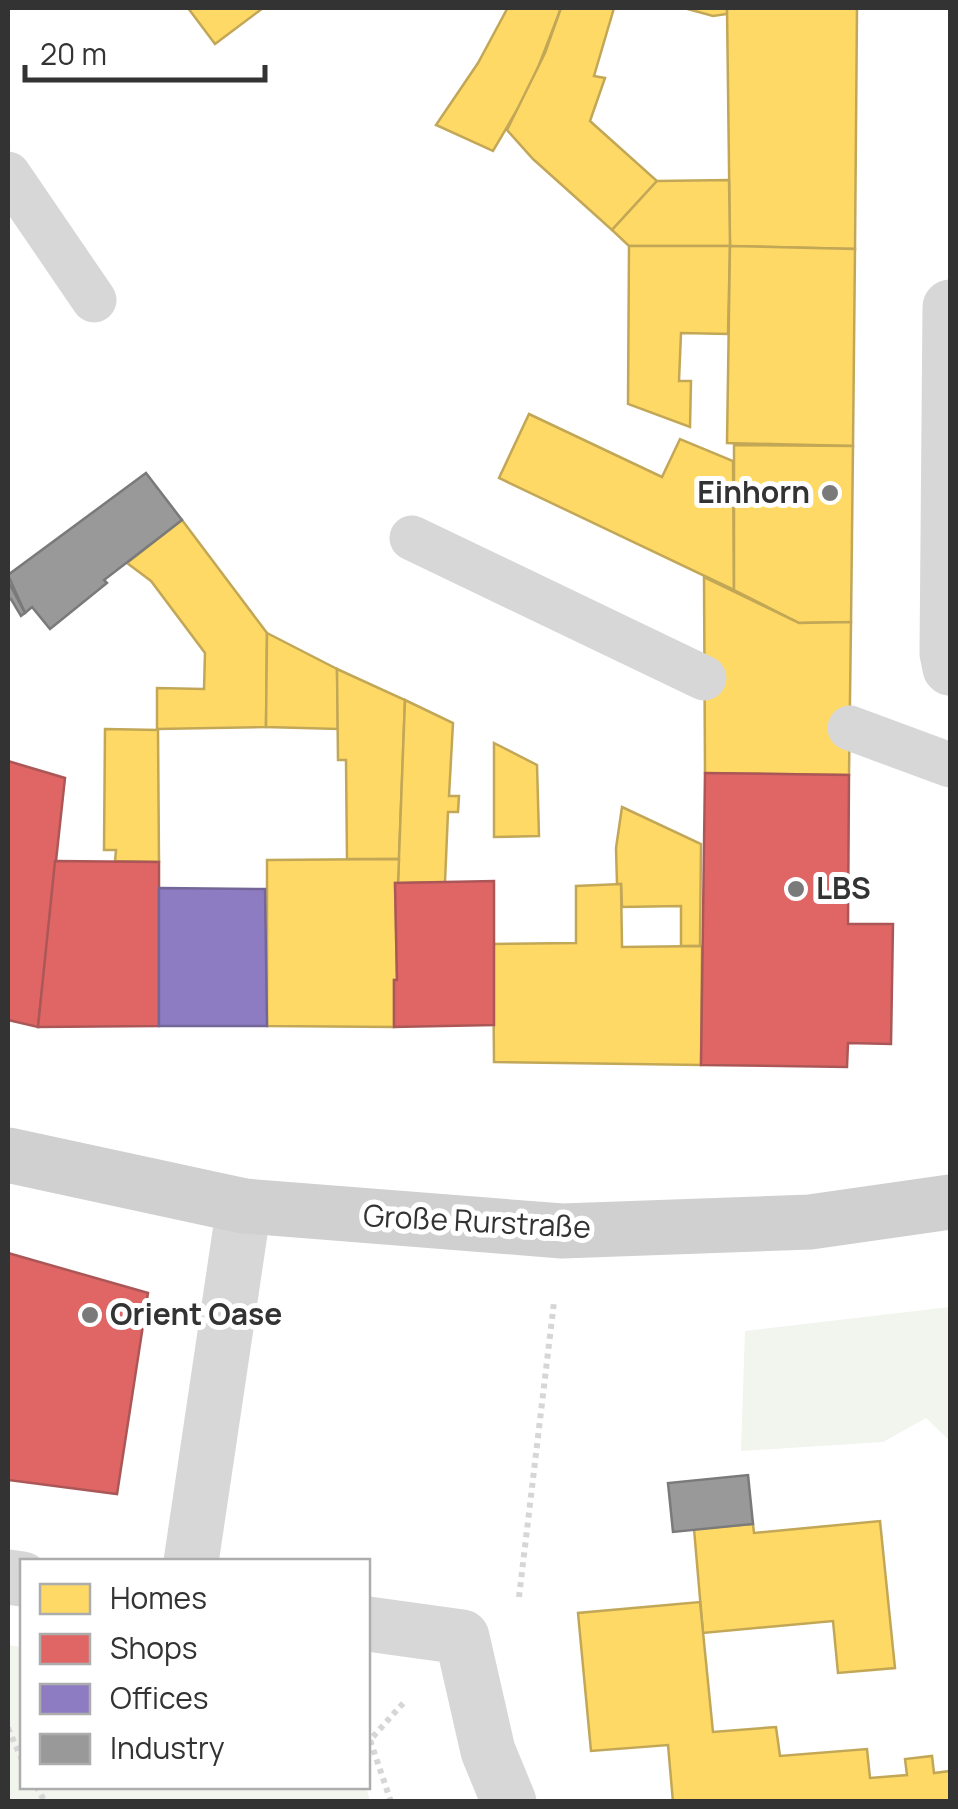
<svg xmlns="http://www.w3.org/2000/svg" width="958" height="1809" viewBox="0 0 958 1809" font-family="Manrope,sans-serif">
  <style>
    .green { fill: #f1f5ed }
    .homes { fill: #ffd966; stroke: #c2a757; stroke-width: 2.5 }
    .shops { fill: #e06666; stroke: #ac5757; stroke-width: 2.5 }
    .offices { fill: #8e7cc3; stroke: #736698; stroke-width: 2.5 }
    .industry { fill: #999; stroke: #7a7a7a; stroke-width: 2.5 }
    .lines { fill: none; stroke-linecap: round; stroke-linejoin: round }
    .path { stroke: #d6d6d6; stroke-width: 6; stroke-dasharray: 5 5; stroke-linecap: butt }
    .lane { stroke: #d7d7d7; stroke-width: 45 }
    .street { stroke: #d7d7d7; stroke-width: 55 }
    .secondary { stroke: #d0d0d0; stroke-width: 55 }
    .poi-dot { fill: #7a7a7a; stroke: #fff; stroke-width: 4 }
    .labels { text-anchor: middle; stroke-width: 10; stroke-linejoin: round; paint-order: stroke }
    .poi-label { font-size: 30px; font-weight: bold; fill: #333; stroke: #fff; text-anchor: start }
    .street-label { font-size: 30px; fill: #333; stroke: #fff }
  </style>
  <rect width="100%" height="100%" fill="#fff"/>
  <g class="green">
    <polygon points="950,1307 950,1441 926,1418 883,1442 741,1451 745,1331"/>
    <polygon points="8,1645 22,1647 22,1786 366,1786 370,1801 8,1801"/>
  </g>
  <g class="homes">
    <polygon points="188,8 263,8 215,44"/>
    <polygon points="504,8 561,8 531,86 493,151 436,125 478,63 507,9"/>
    <polygon points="561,8 614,8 594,76 605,78 590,121 657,181 612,230 533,159 507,130 545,53"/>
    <polygon points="684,8 727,8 727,14 713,16"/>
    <polygon points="727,8 857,8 855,249 730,246"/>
    <polygon points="729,180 730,246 629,246 612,230 657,181"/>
    <polygon points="629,246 730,246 728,334 681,333 679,381 691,381 690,427 628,404"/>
    <polygon points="730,246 855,249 853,446 727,443"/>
    <polygon points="529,414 662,477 680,439 733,461 734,590 499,478"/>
    <polygon points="734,445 853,446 851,622 799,623 734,590"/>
    <polygon points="182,520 267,633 266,727 157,729 157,688 204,689 205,653 151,581 127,563"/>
    <polygon points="704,577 799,623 851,622 849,775 705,773"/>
    <polygon points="267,633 337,669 338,729 266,727"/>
    <polygon points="337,669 405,700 399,859 347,859 346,760 338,760"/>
    <polygon points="405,700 453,723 449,796 459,796 458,812 448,812 445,882 398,883"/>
    <polygon points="105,729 158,730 159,862 115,861 116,850 104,850"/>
    <polygon points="494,743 537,765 539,836 494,837"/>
    <polygon points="622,807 701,844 700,946 681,946 681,906 622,907 621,884 617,884 616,848"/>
    <polygon points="399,859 398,883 395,883 397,980 394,980 394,1027 267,1026 267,860"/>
    <polygon points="621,884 622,947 702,946 701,1065 494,1062 493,944 576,943 576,886"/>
    <polygon points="880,1521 895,1668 838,1673 833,1621 703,1633 694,1529 753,1524 754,1533"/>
    <polygon points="700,1602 713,1732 776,1727 780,1756 867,1749 870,1778 907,1775 905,1759 932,1756 934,1773 950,1771 950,1802 673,1802 668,1745 591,1751 578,1613"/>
  </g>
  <g class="shops">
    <polygon points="8,761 65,778 38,1027 8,1020"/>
    <polygon points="705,773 849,775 848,924 893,924 891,1044 848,1043 847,1067 701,1065"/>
    <polygon points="55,861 159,862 159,1026 38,1027"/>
    <polygon points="494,881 494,1025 394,1027 394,980 397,980 395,883"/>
    <polygon points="8,1253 148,1293 117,1494 8,1480"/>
  </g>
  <polygon class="offices" points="159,888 265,889 267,1026 159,1026"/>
  <g class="industry">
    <polygon points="146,473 182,520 104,580 107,583 50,629 32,607 25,613 8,575"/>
    <polygon points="8,581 25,613 21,616 11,599 8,600"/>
    <polygon points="748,1475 753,1524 673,1532 668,1483"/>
  </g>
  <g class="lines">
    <g class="path">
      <polyline points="519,1597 554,1302"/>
      <polyline points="8,1728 22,1760"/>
      <polyline points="36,1786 45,1802"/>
      <polyline points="391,1802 370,1740 406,1700"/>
    </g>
    <g class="lane">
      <polyline points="8,174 94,300"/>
      <polyline points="412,538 704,678"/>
      <polyline points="850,728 950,765"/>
    </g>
    <g class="street">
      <polyline points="950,307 947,653 950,668"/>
      <polyline points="191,1562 244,1206"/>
      <polyline points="8,1577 22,1579"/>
      <polyline points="368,1624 462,1637 488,1751 509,1802"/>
    </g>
    <polyline class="secondary" points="8,1155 244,1206 562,1231 810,1222 950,1202"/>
  </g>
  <g class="poi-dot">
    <circle cx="830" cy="493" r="10"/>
    <circle cx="796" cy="889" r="10"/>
    <circle cx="90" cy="1315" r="10"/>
  </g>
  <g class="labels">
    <g class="poi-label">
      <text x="810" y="503" text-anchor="end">Einhorn</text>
      <text x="816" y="899">LBS</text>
      <text x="110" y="1325">Orient Oase</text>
    </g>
    <g class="street-label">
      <text transform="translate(477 1222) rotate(3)" y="10">Große Rurstraße</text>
    </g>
  </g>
  <rect width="958" height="1809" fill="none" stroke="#333333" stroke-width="20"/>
  <rect x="20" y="1559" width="350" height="230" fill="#ffffff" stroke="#adadad" stroke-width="2.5"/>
  <rect x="40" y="1584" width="50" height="30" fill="#ffd966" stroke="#adadad" stroke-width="2.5"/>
  <text x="110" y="1609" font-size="30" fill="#333333">Homes</text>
  <rect x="40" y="1634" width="50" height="30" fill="#e06666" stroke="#adadad" stroke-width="2.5"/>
  <text x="110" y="1659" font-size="30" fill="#333333">Shops</text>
  <rect x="40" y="1684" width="50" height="30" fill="#8e7cc3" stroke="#adadad" stroke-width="2.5"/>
  <text x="110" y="1709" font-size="30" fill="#333333">Offices</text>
  <rect x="40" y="1734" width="50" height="30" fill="#999999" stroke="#adadad" stroke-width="2.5"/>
  <text x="110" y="1759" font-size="30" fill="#333333">Industry</text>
  <path d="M25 65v15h240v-15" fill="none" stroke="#333333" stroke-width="5"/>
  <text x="40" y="65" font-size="30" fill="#333333" stroke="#ffffff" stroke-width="8" paint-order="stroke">20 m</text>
</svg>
